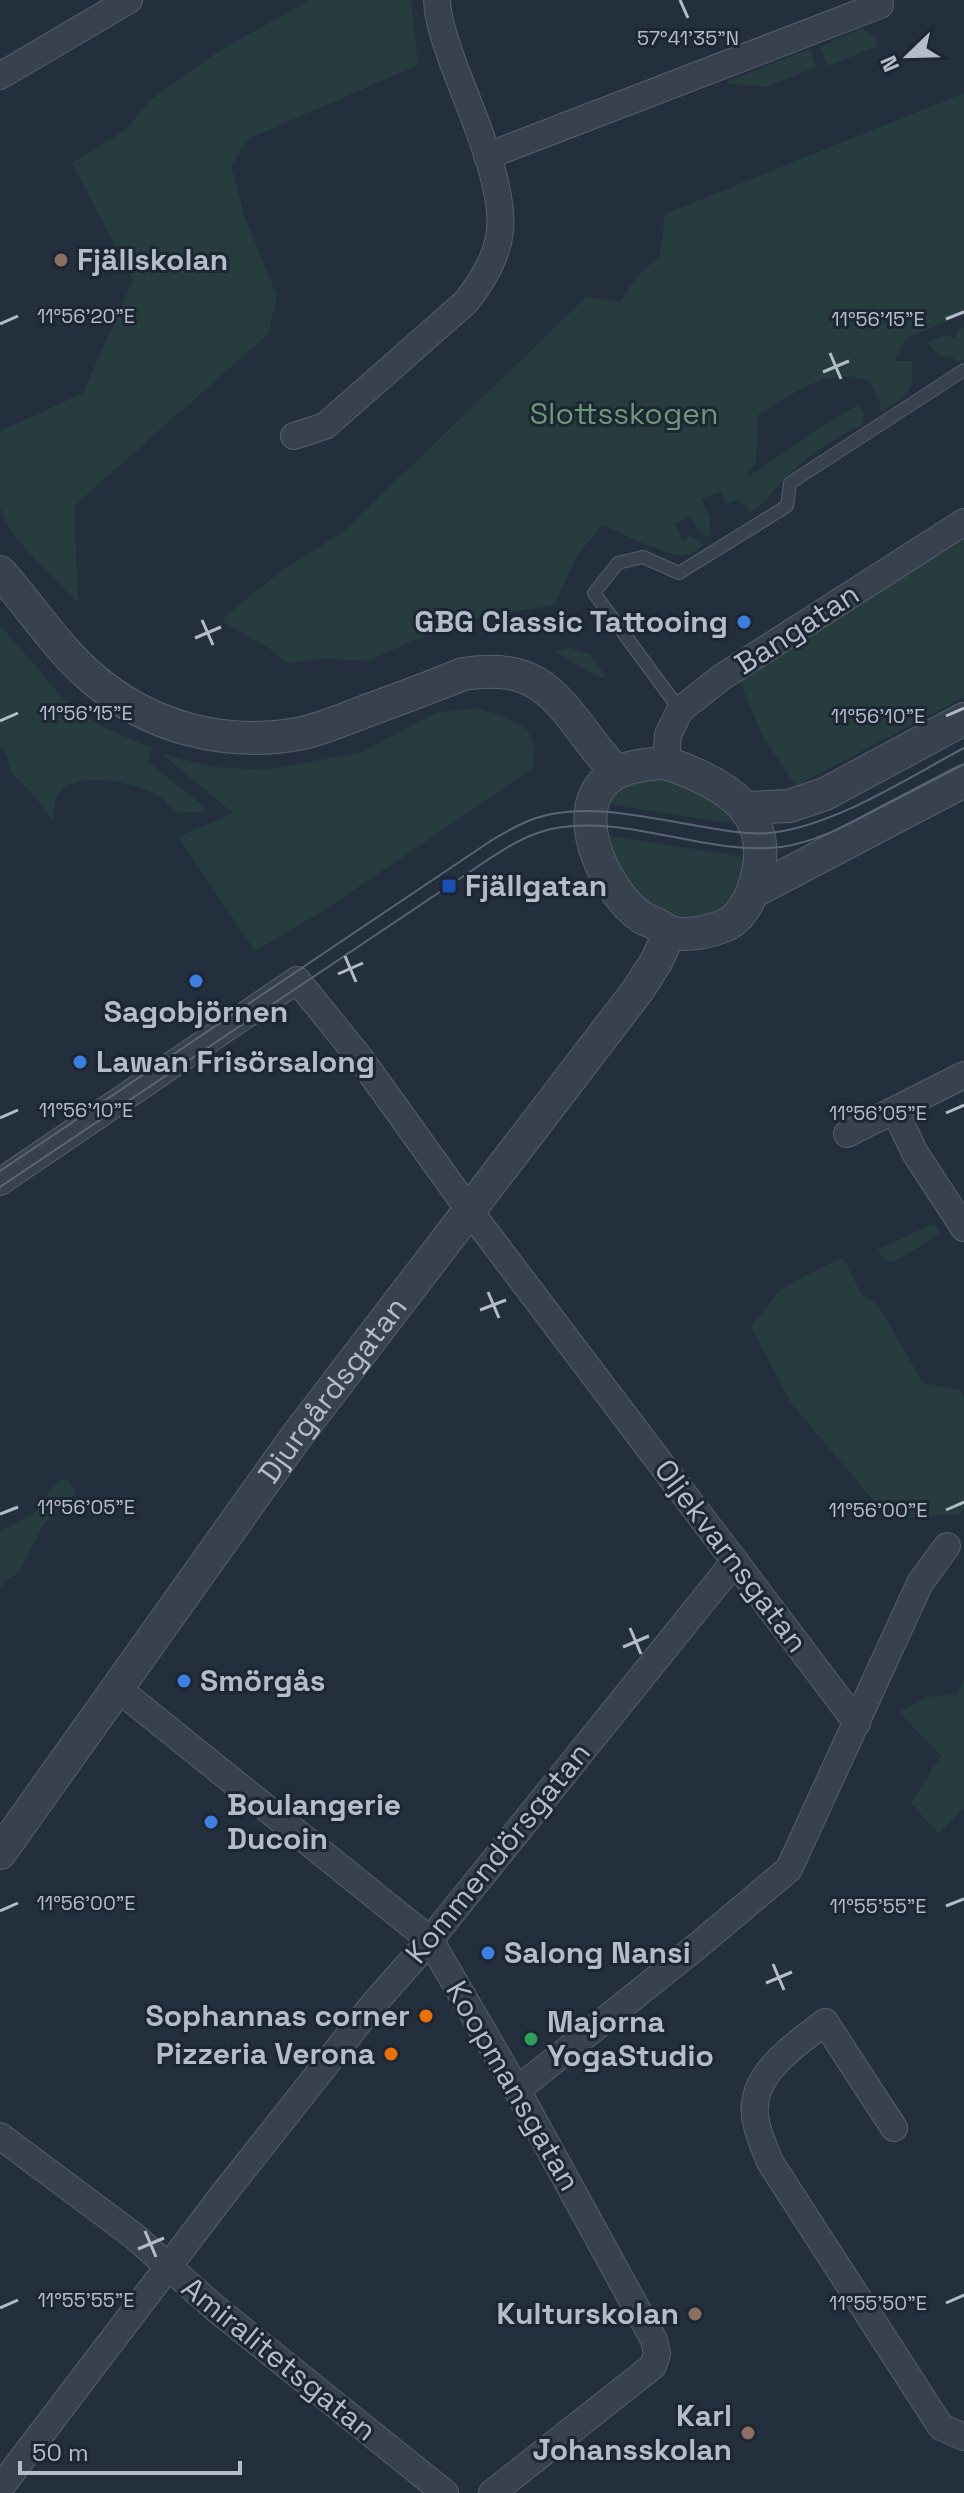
<svg xmlns="http://www.w3.org/2000/svg" width="964" height="2493" viewBox="0 0 964 2493" font-family="'Space Grotesk',sans-serif">
  <style>
    .green { fill: #263c3f }
    .lines { fill: none; stroke-linecap: round; stroke-linejoin: round }
    .service-casing { stroke: #565f6c; stroke-width: 14 }
    .minor-casing { stroke: #565f6c; stroke-width: 28 }
    .tertiary-casing { stroke: #565f6c; stroke-width: 34 }
    .service { stroke: #38414e; stroke-width: 12 }
    .minor { stroke: #38414e; stroke-width: 26 }
    .tertiary { stroke: #38414e; stroke-width: 32 }
    .tram { stroke: #5a6575; stroke-width: 2 }
    .ticks { fill: none; stroke: #b4bcc9; stroke-width: 3 }
    .education-dot { fill: #8d6e63; stroke: #1d2633; stroke-width: 3 }
    .shop-dot { fill: #3f7fe0; stroke: #1d2633; stroke-width: 3 }
    .transit-dot { fill: #1a4fb4; stroke: #1d2633; stroke-width: 3 }
    .food-dot { fill: #e8710a; stroke: #1d2633; stroke-width: 3 }
    .leisure-dot { fill: #2e9e5b; stroke: #1d2633; stroke-width: 3 }
    .labels { text-anchor: middle; stroke-width: 6; stroke-linejoin: round; paint-order: stroke }
    .poi-label { font-size: 30px; font-weight: bold; fill: #b4bcc9; stroke: #1d2633; text-anchor: start }
    .park-label { font-size: 30px; fill: #6b9a76; stroke: #1d2633 }
    .street-label { font-size: 30px; fill: #b4bcc9; stroke: #1d2633 }
    .ticks-label { font-size: 20px; text-anchor: middle; fill: #b4bcc9; stroke: #1d2633; stroke-width: 6; stroke-linejoin: round; paint-order: stroke }
  </style>
  <rect width="100%" height="100%" fill="#242f3e"/>
  <g class="green">
    <path d="M310 0H411L418 65 248 139 231 166 245 218 277 296 268 334 74 506 78 602C57 581 5 535 0 506 0 483 0 455 0 431L83 393 133 280 72 163 127 129 149 101 219 51Z"/>
    <polygon points="861,28 875,36 878,46 828,66 820,47"/>
    <polygon points="810,49 816,67 766,87 729,84 728,81"/>
    <path d="M964 93V313L906 339 894 361H912C915 392 907 397 881 411L879 401 870 382C830 364 792 395 758 415L756 462 746 478 824 425 860 404 864 413 863 424C835 438 807 456 785 478 773 490 765 505 749 513L747 506 736 500 727 504 721 494 723 491 701 499 710 518V538L700 533 690 516 674 524 683 540 691 536 703 544C699 549 694 553 687 555 669 558 621 533 602 525L577 556 554 605 482 617 412 641 368 661 325 659 287 663 269 648 226 624 223 618 280 572 344 531 586 297 620 302 636 278 660 255 665 214Z"/>
    <path d="M964 327V360L955 361 951 355 946 357C937 355 932 350 928 342L947 335 954 338 957 337V330Z"/>
    <polygon points="964,540 964,697 796,786 762,735 738,677"/>
    <path d="M0 625 67 703 107 729 152 748 148 762 200 803 205 812 176 813C170 807 164 799 157 795 136 782 70 768 57 797 54 804 54 814 53 822L34 795 11 772 5 751 0 746Z"/>
    <polygon points="570,648 590,654 606,677 601,678 554,652"/>
    <polygon points="476,708 503,716 528,730 535,750 532,769 326,909 255,951 178,837 233,813 162,754 213,767 265,770 359,753 436,713"/>
    <path d="M646 779C680 780 715 794 735 824L607 804C618 790 629 784 646 779Z"/>
    <path d="M604 835 744 857C745 871 740 893 730 904 724 910 715 914 707 915 681 921 665 919 644 900 625 883 614 857 604 835Z"/>
    <path d="M933 1224 938 1228V1235C922 1243 900 1263 885 1262L878 1249Z"/>
    <polygon points="843,1257 861,1294 878,1305 923,1383 960,1390 964,1397 964,1509 960,1514 889,1519 791,1403 751,1327 781,1289"/>
    <path d="M61 1480 69 1481 76 1494 59 1507 43 1526 18 1573 11 1578 1 1580 3 1584 0 1588V1531C12 1525 26 1520 36 1511 47 1501 47 1486 61 1480Z"/>
    <polygon points="964,1680 964,1808 938,1834 911,1803 941,1756 899,1712 926,1697 957,1694"/>
  </g>
  <g class="lines">
    <g class="service-casing">
      <polyline id="service" points="680,710 594,593 618,563 643,557 679,573 787,506 790,483 964,370"/>
    </g>
    <g class="minor-casing">
      <g id="minor">
        <polyline points="0,76 129,0"/>
        <polyline points="487,156 880,5"/>
        <path d="M294 436 325 426 466 302C482 281 497 258 500 231 505 183 468 105 452 60 445 40 438 21 437 0"/>
        <polyline points="666,763 668,735 680,710 722,677 964,522"/>
        <polyline points="895,1111 915,1153 964,1228"/>
        <polyline points="847,1134 964,1075"/>
        <polyline points="0,1182 297,980 360,1058 469,1210 857,1723"/>
        <polyline points="117,1688 430,1940 517,2090 654,2340 657,2354 653,2366 492,2493"/>
        <polyline points="517,2090 696,1947 789,1869 920,1583 947,1546"/>
        <path d="M894 2128 825 2022C792 2048 743 2078 757 2126 760 2139 766 2151 770 2162L941 2427 964 2437"/>
        <polyline points="0,2136 134,2236 215,2308 445,2493"/>
        <polyline points="0,2488 222,2196 372,2006 430,1940 735,1561"/>
      </g>
    </g>
    <g class="tertiary-casing">
      <g id="tertiary">
        <path d="M0 572C31 607 56 647 92 678 150 728 227 748 303 733 324 728 345 719 366 711 399 699 431 687 463 674 531 664 551 688 588 738 597 750 607 761 616 773"/>
        <path d="M666 763C726 783 779 814 754 887 749 902 740 918 726 925 710 932 689 936 672 933 667 931 662 927 656 924 651 921 645 920 640 916 608 893 573 824 600 787 614 767 643 764 666 763Z"/>
        <polyline points="746,808 789,806 825,794 964,719"/>
        <polyline points="753,892 964,781"/>
        <path id="s1" d="M0 1853 296 1437 638 990 656 962 670 932"/>
      </g>
    </g>
    <use href="#service" class="service"/>
    <use href="#minor" class="minor"/>
    <use href="#tertiary" class="tertiary"/>
    <g class="tram">
      <path d="M0 1171 492 840C509 830 528 819 547 815 596 804 649 818 698 826 721 830 747 835 770 833 835 826 907 778 964 748"/>
      <path d="M0 1187 480 865C502 850 525 835 551 829 626 813 705 856 781 847 818 842 850 823 883 806 910 792 937 778 964 764"/>
    </g>
  </g>
  <path class="ticks" d="M680 0 688 18M946 319 964 312M0 324 18 316M830 353 841 379M823 372 849 361M202 620 213 645M195 638 221 627M946 716 964 708M0 721 18 713M345 956 356 982M338 974 363 963M946 1113 964 1105M0 1118 18 1110M488 1292 499 1318M480 1310 506 1300M946 1510 964 1502M0 1514 18 1507M630 1628 641 1654M623 1647 649 1636M946 1906 964 1899M0 1911 18 1903M773 1964 784 1990M766 1983 792 1972M145 2231 156 2257M138 2249 164 2238M946 2303 964 2295M0 2308 18 2300"/>
  <g class="education-dot">
    <circle cx="61" cy="260" r="8"/>
    <circle cx="695" cy="2314" r="8"/>
    <circle cx="748" cy="2433" r="8"/>
  </g>
  <g class="shop-dot">
    <circle cx="744" cy="622" r="8"/>
    <circle cx="196" cy="981" r="8"/>
    <circle cx="80" cy="1062" r="8"/>
    <circle cx="184" cy="1681" r="8"/>
    <circle cx="211" cy="1822" r="8"/>
    <circle cx="488" cy="1953" r="8"/>
  </g>
  <rect class="transit-dot" x="441" y="878" width="16" height="16" rx="4"/>
  <g class="food-dot">
    <circle cx="426" cy="2016" r="8"/>
    <circle cx="391" cy="2054" r="8"/>
  </g>
  <circle class="leisure-dot" cx="531" cy="2039" r="8"/>
  <g class="labels">
    <g class="poi-label">
      <text x="77" y="270">Fjällskolan</text>
      <text x="728" y="632" text-anchor="end">GBG Classic Tattooing</text>
      <text x="465" y="896">Fjällgatan</text>
      <text x="196" y="1022" text-anchor="middle">Sagobjörnen</text>
      <text x="96" y="1072">Lawan Frisörsalong</text>
      <text x="200" y="1691">Smörgås</text>
      <text x="227" y="1815">Boulangerie<tspan x="227" dy="34">Ducoin</tspan></text>
      <text x="504" y="1963">Salong Nansi</text>
      <text x="410" y="2026" text-anchor="end">Sophannas corner</text>
      <text x="547" y="2032">Majorna<tspan x="547" dy="34">YogaStudio</tspan></text>
      <text x="375" y="2064" text-anchor="end">Pizzeria Verona</text>
      <text x="679" y="2324" text-anchor="end">Kulturskolan</text>
      <text x="732" y="2426" text-anchor="end">Karl<tspan x="732" dy="34">Johansskolan</tspan></text>
    </g>
    <g class="park-label">
      <text x="624" y="424">Slottsskogen</text>
    </g>
    <g class="street-label">
      <text transform="translate(797 629) rotate(-33)" y="10">Bangatan</text>
      <text dy="10" stroke="none"><textPath href="#s1" startOffset="570">Djurgårdsgatan</textPath></text>
      <text transform="translate(731 1556) rotate(53)" y="10">Oljekvarnsgatan</text>
      <text transform="translate(498 1853) rotate(-51)" y="10">Kommendörsgatan</text>
      <text transform="translate(513 2086) rotate(60)" y="10">Koopmansgatan</text>
      <text transform="translate(279 2359) rotate(39)" y="10">Amiralitetsgatan</text>
    </g>
  </g>
  <g class="ticks-label">
    <text x="688" y="45">57°41'35"N</text>
    <text x="86" y="323">11°56'20"E</text>
    <text x="878" y="326">11°56'15"E</text>
    <text x="86" y="720">11°56'15"E</text>
    <text x="878" y="723">11°56'10"E</text>
    <text x="86" y="1117">11°56'10"E</text>
    <text x="878" y="1120">11°56'05"E</text>
    <text x="86" y="1514">11°56'05"E</text>
    <text x="878" y="1517">11°56'00"E</text>
    <text x="86" y="1910">11°56'00"E</text>
    <text x="878" y="1913">11°55'55"E</text>
    <text x="86" y="2307">11°55'55"E</text>
    <text x="878" y="2310">11°55'50"E</text>
  </g>
  <g transform="translate(908 56) rotate(247)" stroke="#1d2633" stroke-width="6" paint-order="stroke">
  <path d="M0-6L14 30L0 20L-14 30Z" fill="#b4bcc9"/>
  <text y="-12" font-size="22" font-weight="bold" text-anchor="middle" fill="#b4bcc9">N</text>
  </g>
  <path d="M20 2461v12h220v-12" fill="none" stroke="#b4bcc9" stroke-width="4"/>
  <text x="32" y="2461" font-size="24" fill="#b4bcc9" stroke="#1d2633" stroke-width="6" paint-order="stroke">50 m</text>
</svg>
